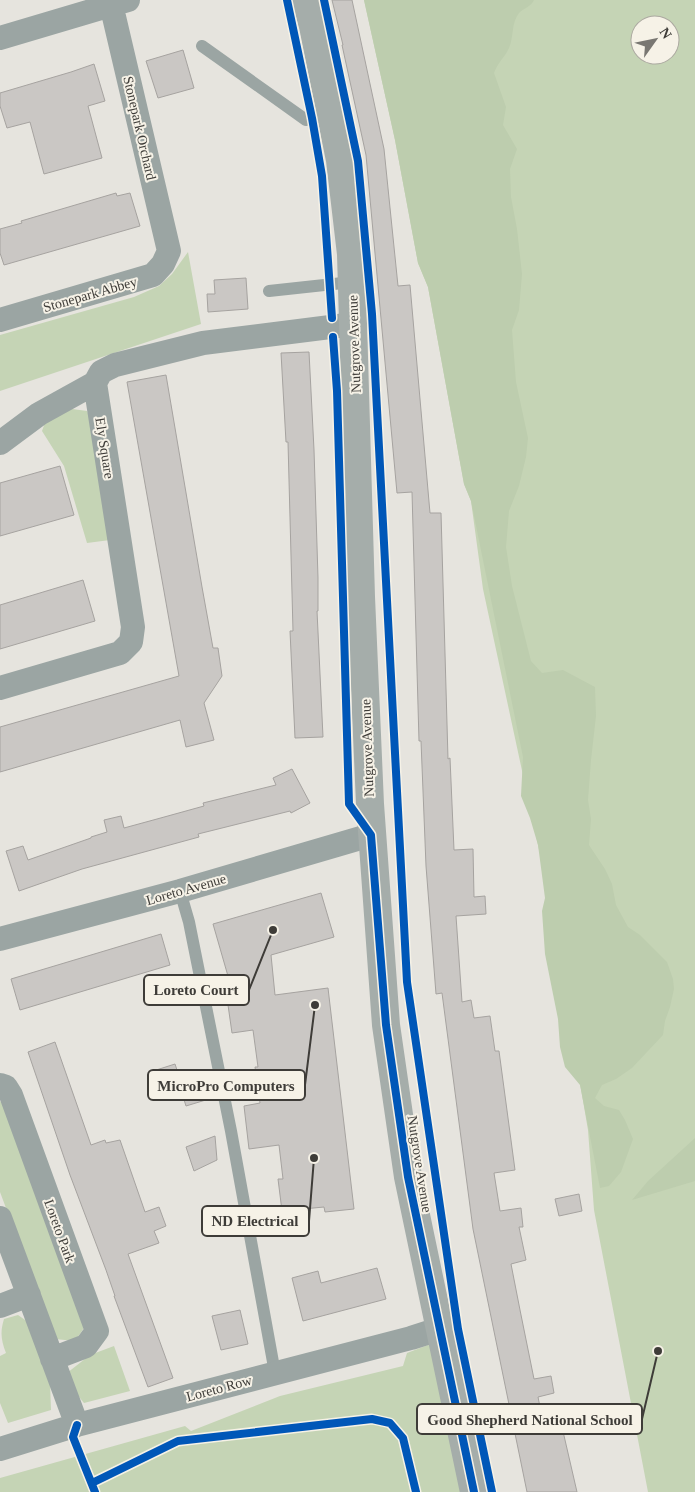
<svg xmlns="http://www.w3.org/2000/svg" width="695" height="1492" font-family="'Times New Roman',serif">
  <rect width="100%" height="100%" fill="#e6e4de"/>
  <path fill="#c5d4b5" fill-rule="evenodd" d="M364,0H695V1492H648L594,1210L588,1130L544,873L483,589L471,501L464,484L428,287L418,263L395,140ZM640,25H670V55H640Z
    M188,252L201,324L0,391V335L134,297L159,286L172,274Z
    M72,409L87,411L92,421L110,540L87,543L64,466L42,431L46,420Z
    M0,1101L7,1110L86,1325L75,1341L55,1339L0,1192Z
    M18,1315L28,1322L50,1382L51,1410L8,1423L0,1403V1356L6,1353C1,1340 0,1332 4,1319Z
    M428,1345L449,1349L469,1492H0V1478L185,1426L191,1431L280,1396L403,1366L407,1353Z
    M114,1346L130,1391L84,1403L75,1392L67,1373L90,1355Z"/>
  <path fill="#bdcdae" d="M364,0H534C531,7 524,8 519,13C511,23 514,37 509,48C505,57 498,62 494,73L506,107L503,125L517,149L510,169L511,197L517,229L522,274L519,310L512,330L516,382L528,438L526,457L519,486L509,511L506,547L512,586L531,661L542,673L563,670L595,687L596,716L591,760L588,800L591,819L589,845L605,869L612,884L616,905L628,927L640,935L667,962L673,979L674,989L670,1007L665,1021L663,1035L632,1068L616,1079L602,1085L595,1098L604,1106L619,1110L625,1120L633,1139L621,1172L609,1186L600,1188L580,1085L565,1067L560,1047L558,1019L545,954L542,911L545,898L538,845L530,818L521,796L523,757L471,501L464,484L428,287L418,263L395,140Z
    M695,1138V1181L632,1200L648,1181Z"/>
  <path fill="#cac7c4" stroke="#a6a3a0" d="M332,0H352L384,149L398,286L410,285L430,513H441L448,759L450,758L454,850L473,849L474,897L485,896L486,914L456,916L462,1002L471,1000L474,1018L490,1016L495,1051H499L515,1170L494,1173L500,1211L521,1208L523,1227H519L526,1260L511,1264L520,1310L534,1379L551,1376L554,1393L538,1397L545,1431L562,1427L577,1492H527L473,1229L442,993L436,994L426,866L421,741H419L412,492L397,493L366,155L342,45H343Z
    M183,50L194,88L158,98L146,61Z
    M94,64L105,101L88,106L102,158L44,174L30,122L7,128L0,106V93L71,72Z
    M116,193L117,196L130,193L140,226L4,265L0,253V229L22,223L21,221Z
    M246,278L248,309L208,312L207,294H215L214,280Z
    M309,352L314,450L318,578V611H317L323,737L295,738L290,631H293L288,442H286L281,353Z
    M166,375L202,587L213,648H218L222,676L204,703L214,740L186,747L180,720L0,772V727L179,676L127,382Z
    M60,466L74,515L0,536V483Z
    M83,580L95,621L0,649V605Z
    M292,769L310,803L291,813L290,811L198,834L199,837L82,869L19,891L6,851L23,846L28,860L91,838V837L107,832L104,820L121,816L124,828L157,819L204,806L203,803L276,785L273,778Z
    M321,893L334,937L271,955L275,995L328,988L354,1209L325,1212L324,1207L282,1211L278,1179H283L279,1145L249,1149L244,1106L260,1103L255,1067H258L253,1030L232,1033L226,991L232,990L213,924Z
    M161,934L170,965L20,1010L11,979Z
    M55,1042L91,1145L105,1140L106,1143L120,1140L145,1212L159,1207L166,1226L154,1231L159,1243L128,1254L173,1378L148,1387L114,1296H115L106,1270L70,1175L28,1052Z
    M175,1064L181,1082L157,1091L150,1072Z
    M203,1079L209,1099L186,1106L180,1087Z
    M215,1136L217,1160L194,1171L186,1147Z
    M579,1194L582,1211L559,1216L555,1199Z
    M377,1268L386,1299L303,1321L292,1278L318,1271L321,1283Z
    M240,1310L248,1344L221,1350L212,1316Z"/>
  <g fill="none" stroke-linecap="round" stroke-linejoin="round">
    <path stroke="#9ba5a3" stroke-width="12" d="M202,46L306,120L331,114
      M269,291L352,282
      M180,891L189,922L231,1131L275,1373"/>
    <path stroke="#9ba5a3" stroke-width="24" d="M0,38L128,0
      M0,320L153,275L163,264L169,251L111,4
      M0,443L39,414L95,383
      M0,688L120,653L131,642L133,627L95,383L101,372L115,365L203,343L354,324
      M0,939L180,891L371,835
      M0,1085L6,1087L11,1095L97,1331L86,1346L52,1359
      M0,1218L77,1425
      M0,1306L29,1295
      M0,1449L77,1425L411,1338L439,1329"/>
    <path stroke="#a5adaa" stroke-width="28" d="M306,0L313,26L340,160L351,254L361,597L370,804L386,1025L408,1177L474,1492"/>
    <defs>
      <path id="cycleway" d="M287,0L312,118L322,176L332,318
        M324,0L358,161L372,314L407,982L458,1329L492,1492
        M333,337L337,391L349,804L371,835L386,1025L408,1177L474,1492
        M77,1425L73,1437L95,1492
        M92,1483L178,1441L372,1419L390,1423L403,1438L416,1492"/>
    </defs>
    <use href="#cycleway" stroke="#f6f2e7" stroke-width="11"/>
    <use href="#cycleway" stroke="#0057b8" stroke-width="8"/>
  </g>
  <g text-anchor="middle" stroke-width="4" stroke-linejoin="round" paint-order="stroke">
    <g font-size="14" fill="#3e3c38" stroke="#f6f2e7">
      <text transform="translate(140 128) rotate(77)" y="5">Stonepark Orchard</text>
      <text transform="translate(90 294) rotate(-16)" y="5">Stonepark Abbey</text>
      <text transform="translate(354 344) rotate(-92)" y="5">Nutgrove Avenue</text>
      <text transform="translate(105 448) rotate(81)" y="5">Ely Square</text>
      <text transform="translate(367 748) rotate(-92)" y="5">Nutgrove Avenue</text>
      <text transform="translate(186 889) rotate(-16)" y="5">Loreto Avenue</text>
      <text transform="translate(420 1164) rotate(81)" y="5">Nutgrove Avenue</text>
      <text transform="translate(60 1231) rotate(70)" y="5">Loreto Park</text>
      <text transform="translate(219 1388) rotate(-15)" y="5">Loreto Row</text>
    </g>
  </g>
  <path fill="none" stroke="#3e3c38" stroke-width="2" d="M273 930L249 990M315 1005L305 1085M314 1158L309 1221M658 1351L642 1419"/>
  <g fill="#3e3c38" stroke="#f6f2e7" stroke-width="2">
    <circle cx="273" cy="930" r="5"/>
    <circle cx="315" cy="1005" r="5"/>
    <circle cx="314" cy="1158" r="5"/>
    <circle cx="658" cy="1351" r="5"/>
  </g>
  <g fill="#f6f2e7" stroke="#3e3c38" stroke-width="2">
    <rect x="144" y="975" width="105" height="30" rx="5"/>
    <rect x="148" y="1070" width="157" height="30" rx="5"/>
    <rect x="202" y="1206" width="107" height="30" rx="5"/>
    <rect x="417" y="1404" width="225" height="30" rx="5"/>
  </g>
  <g font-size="15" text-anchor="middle" font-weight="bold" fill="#3e3c38">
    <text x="196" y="995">Loreto Court</text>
    <text x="226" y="1091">MicroPro Computers</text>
    <text x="255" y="1226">ND Electrical</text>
    <text x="530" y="1425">Good Shepherd National School</text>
  </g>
  <g transform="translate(655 40) rotate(57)"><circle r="24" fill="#f6f2e7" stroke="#aca9a1"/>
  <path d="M0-4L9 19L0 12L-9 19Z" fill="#797772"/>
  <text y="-8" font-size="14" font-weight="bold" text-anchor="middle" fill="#3e3c38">N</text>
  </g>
</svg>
